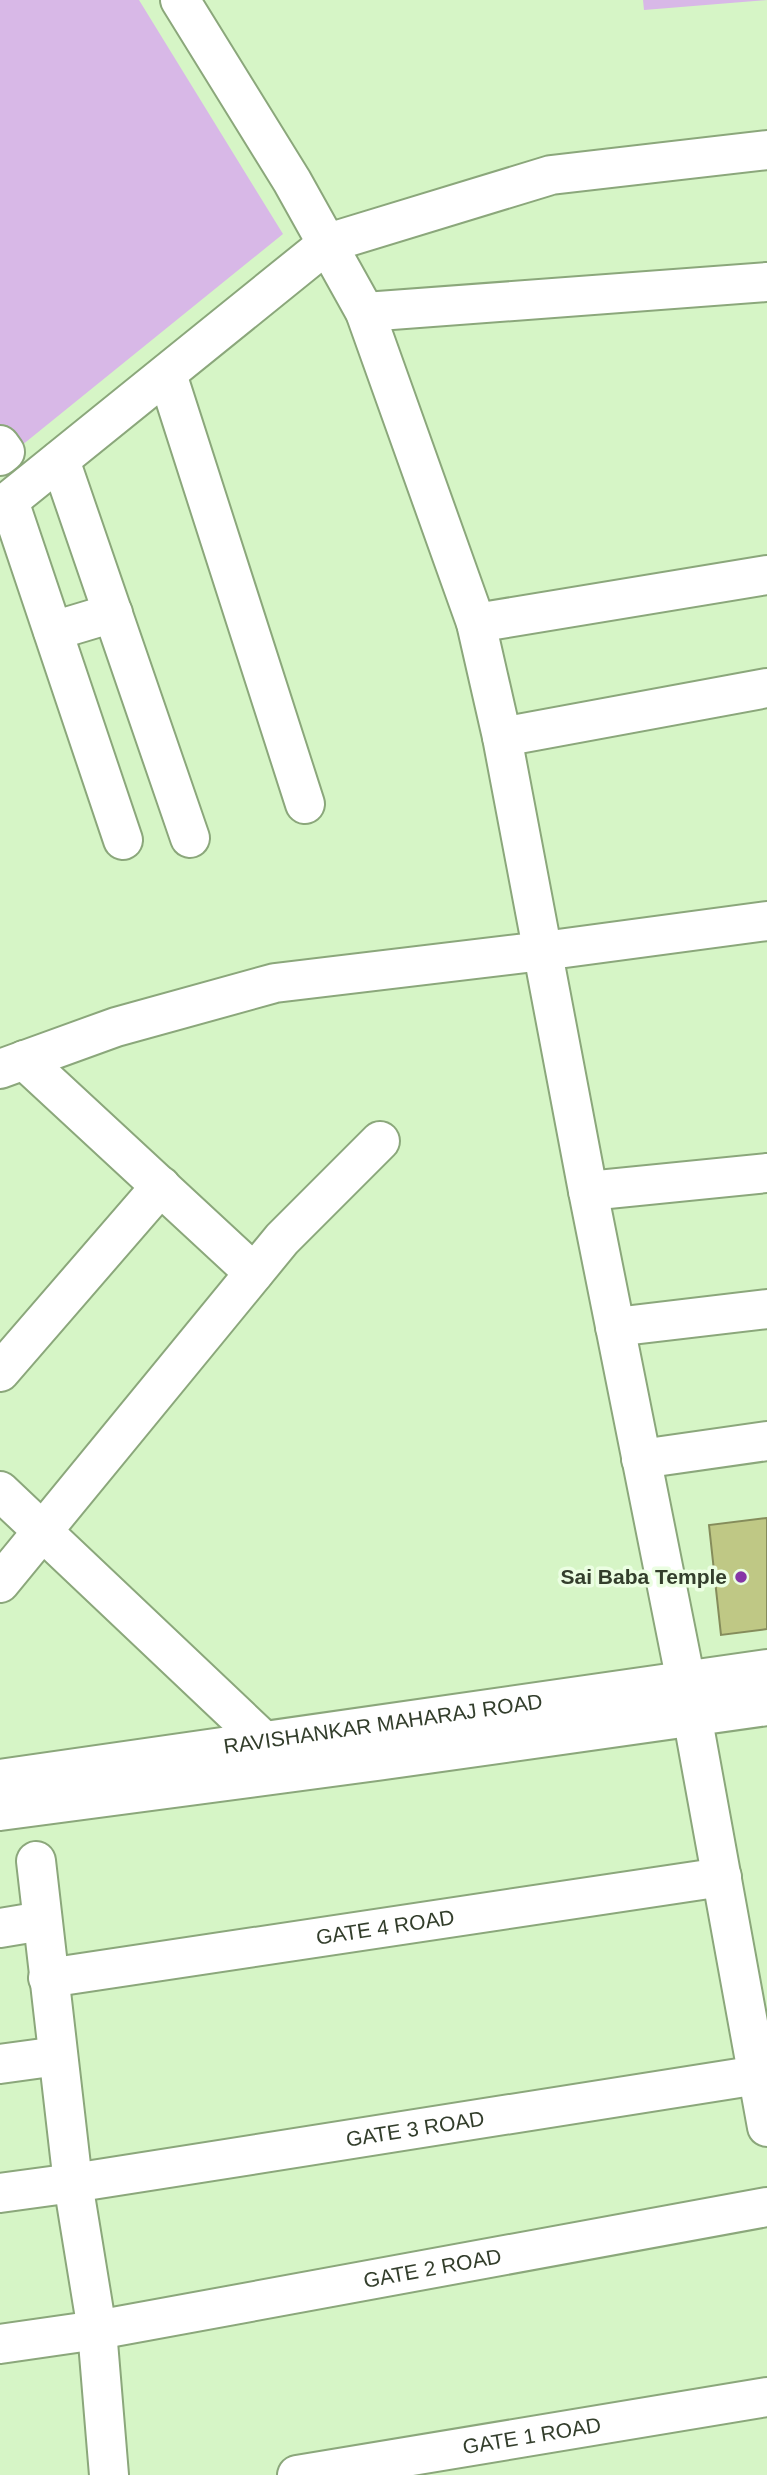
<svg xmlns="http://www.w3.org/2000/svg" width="767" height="2475" font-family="Arial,sans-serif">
  <rect width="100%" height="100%" fill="#d6f5c6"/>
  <path fill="#d8b8e7" d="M0,0H139L283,234L16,450L0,431Z
    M643,0H767L644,10Z"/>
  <path fill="#bfc885" stroke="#858c5b" stroke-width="2" d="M767,1518V1629L721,1635L709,1525Z"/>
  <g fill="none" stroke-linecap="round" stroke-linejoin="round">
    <defs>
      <g id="minor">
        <path d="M180,0L292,181L365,312L476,623L502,737L588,1191L686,1682L767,2127"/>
        <path d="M365,312L767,282"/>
        <path d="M167,374L305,804"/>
        <path d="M0,445L5,452L0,456"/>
        <path d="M60,460L190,838"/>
        <path d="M9,501L123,840"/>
        <path d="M0,508L328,243L551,175L767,150"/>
        <path d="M476,623L767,575"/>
        <path d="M53,631L113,613"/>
        <path d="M502,737L767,688"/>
        <path d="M24,1060L254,1273"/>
        <path d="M0,1069L116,1027L275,983L543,951L767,921"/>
        <path d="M588,1191L767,1173"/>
        <path d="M615,1327L767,1309"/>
        <path d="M0,1372L161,1186"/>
        <path d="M641,1459L767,1441"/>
        <path d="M0,1491L265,1742"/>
        <path d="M0,1583L282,1239L380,1141"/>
        <path d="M36,1861L73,2183L97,2330L109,2475"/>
        <path d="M0,1928L42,1921"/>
        <path id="s1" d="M48,1978L722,1877"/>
        <path d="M0,2064L58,2056"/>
        <path id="s2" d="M0,2193L73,2183L758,2075"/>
        <path id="s3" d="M0,2344L97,2330L767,2207"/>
        <path id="s4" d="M297,2475L767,2397"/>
      </g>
      <g id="major">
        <path id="s5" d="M0,1779L767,1669"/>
        <path d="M0,1811L377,1761L767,1706"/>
      </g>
    </defs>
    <use href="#minor" stroke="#8ba77b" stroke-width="42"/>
    <use href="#major" stroke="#8ba77b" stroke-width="42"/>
    <use href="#minor" stroke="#fff" stroke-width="38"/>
    <use href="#major" stroke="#fff" stroke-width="38"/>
  </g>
  <circle fill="#8636a6" stroke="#ebfee2" stroke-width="2.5" cx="741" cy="1577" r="7"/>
  <g text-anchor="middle" stroke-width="7" stroke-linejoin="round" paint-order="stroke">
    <g font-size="21" font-weight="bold" fill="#333e2c" stroke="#ebfee2" text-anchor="end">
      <text x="727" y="1584">Sai Baba Temple</text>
    </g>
    <g font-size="21" fill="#333e2c" stroke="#ebfee2">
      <text dy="7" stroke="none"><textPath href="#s5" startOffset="387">RAVISHANKAR MAHARAJ ROAD</textPath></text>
      <text dy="7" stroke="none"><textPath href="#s1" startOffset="341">GATE 4 ROAD</textPath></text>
      <text dy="7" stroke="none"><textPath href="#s2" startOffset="420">GATE 3 ROAD</textPath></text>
      <text dy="7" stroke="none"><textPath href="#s3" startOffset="439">GATE 2 ROAD</textPath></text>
      <text dy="7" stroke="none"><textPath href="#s4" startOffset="238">GATE 1 ROAD</textPath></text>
    </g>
  </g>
</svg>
